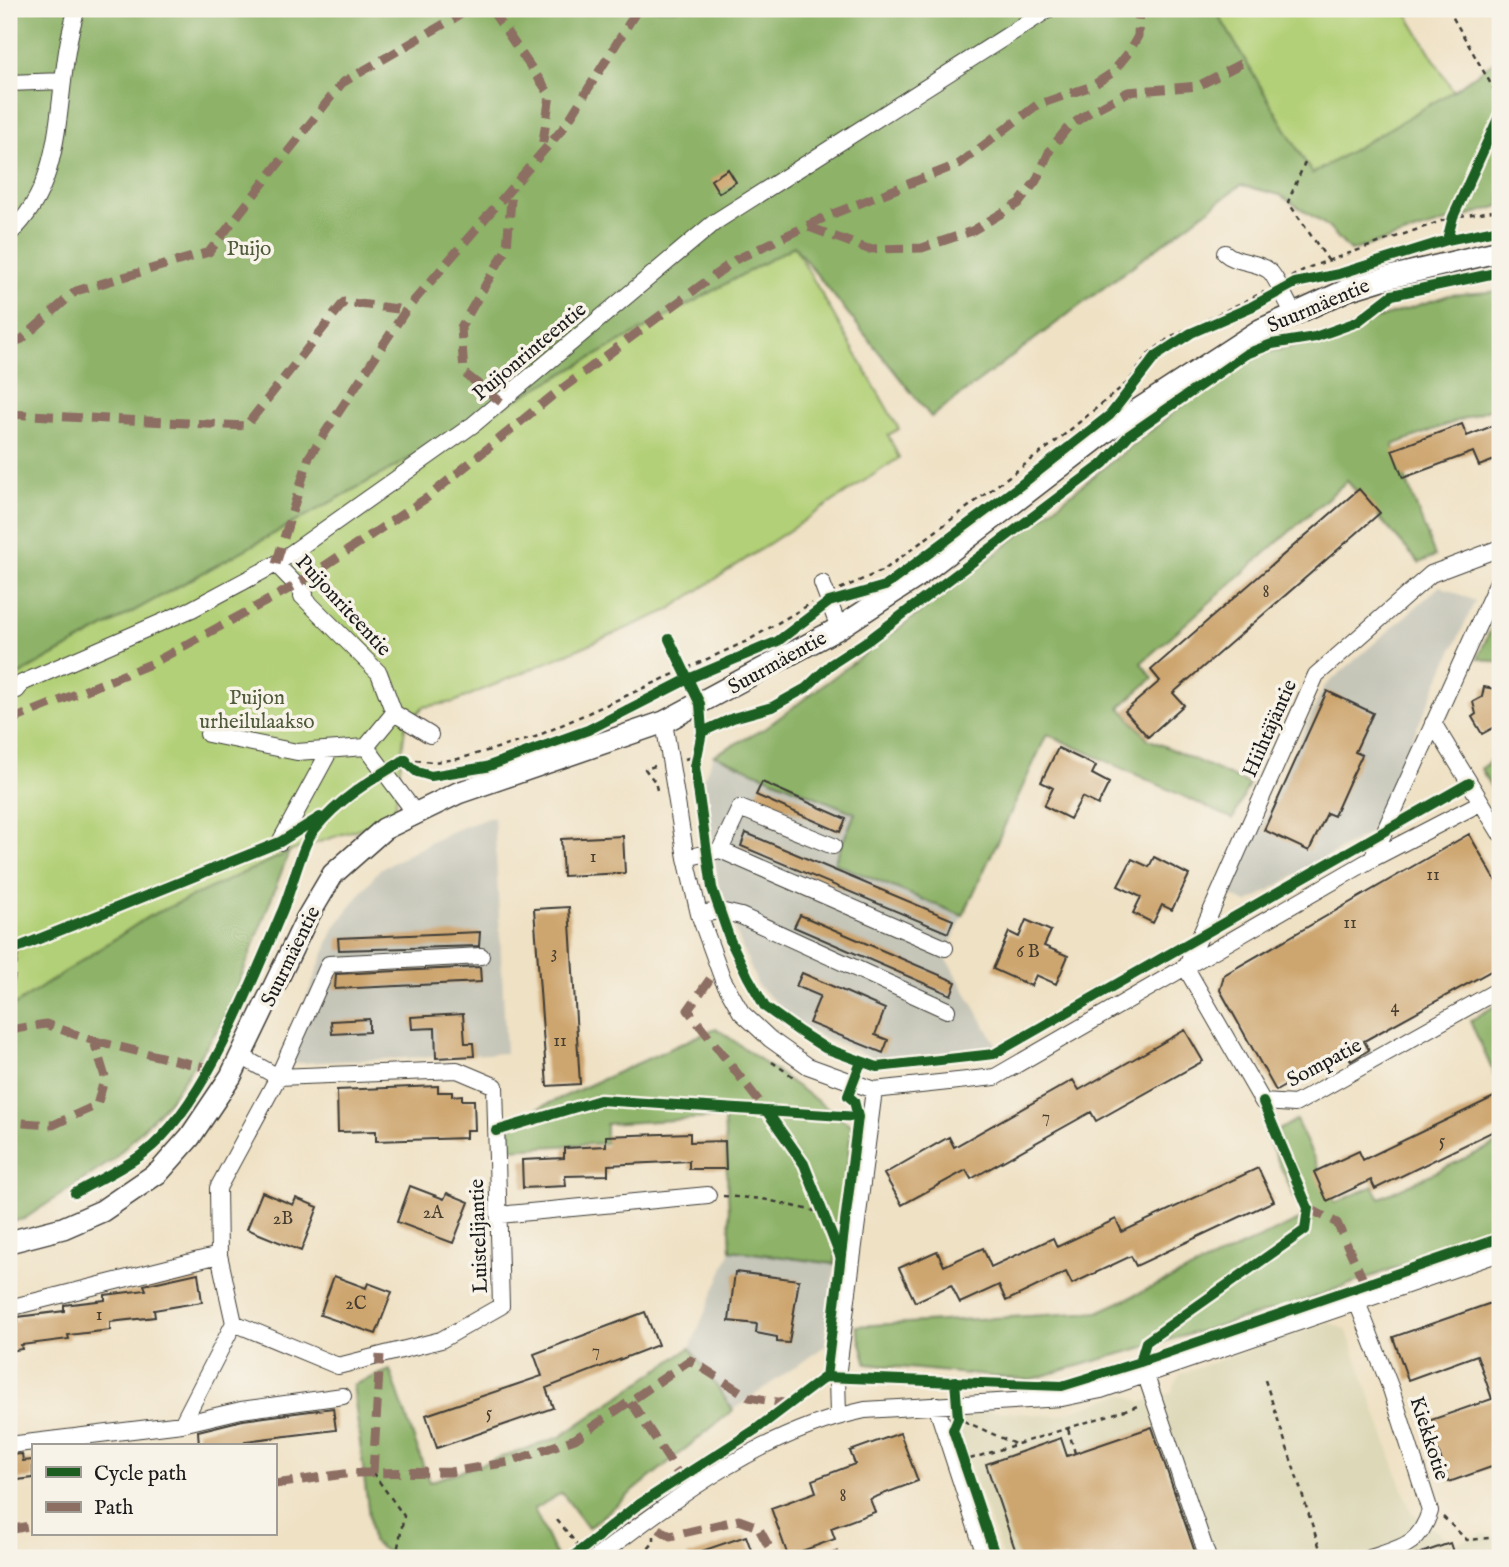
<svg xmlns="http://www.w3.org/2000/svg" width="1509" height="1567" font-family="'IM FELL English',serif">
  <rect width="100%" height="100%" fill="#f7f3e8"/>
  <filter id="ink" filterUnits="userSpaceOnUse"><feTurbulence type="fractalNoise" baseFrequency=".0143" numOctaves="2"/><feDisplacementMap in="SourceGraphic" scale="14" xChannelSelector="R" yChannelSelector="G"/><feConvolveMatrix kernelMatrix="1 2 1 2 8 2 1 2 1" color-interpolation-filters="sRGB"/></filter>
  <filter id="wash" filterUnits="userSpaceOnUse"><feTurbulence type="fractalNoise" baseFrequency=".00686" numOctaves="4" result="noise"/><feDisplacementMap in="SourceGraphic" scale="28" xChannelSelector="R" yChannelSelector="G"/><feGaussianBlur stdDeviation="1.57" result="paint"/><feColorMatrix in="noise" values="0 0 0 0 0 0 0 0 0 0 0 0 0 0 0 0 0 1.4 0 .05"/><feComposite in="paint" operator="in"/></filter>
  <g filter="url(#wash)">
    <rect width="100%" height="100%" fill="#efe1c4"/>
    <path fill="#ddd8b7" d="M1329,1322L1347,1331L1411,1512L1454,1544L1485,1534L1500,1539V1558H1003L957,1427L965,1409L1057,1416L1123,1394L1142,1402L1171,1393L1180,1374Z"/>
    <path fill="#c5c5b8" d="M1440,586L1475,601L1369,833L1247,903L1230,895L1324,687Z
      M714,755L855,813L835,863L963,916L945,956L997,1046L884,1062L804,1029L758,986L719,891L703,779Z
      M494,816L506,1053L280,1064L334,928L379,870L452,831Z
      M731,1250L835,1264L825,1346L733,1410L690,1348Z"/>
    <path fill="#b2d077" stroke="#67764a" stroke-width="2" d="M1215,9H1404L1453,91L1312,174Z
      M794,246L899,429L888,435L899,458L667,611L454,702L423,707L405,727L394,817L289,852L148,917L9,1009V680Z"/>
    <path fill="#8db268" stroke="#546742" stroke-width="2" d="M9,9H1215L1312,174L1453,91L1500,57V206L1350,251L1327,226L1280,195L1241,185L931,417L794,246L9,680Z
      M1500,291V405L1393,445L1435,556L1419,563L1347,481L1141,663L1153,678L1120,707L1148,739L1249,784L1233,819L1047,734L963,916L834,863L855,813L714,755L764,729L945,594L1241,359L1329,338L1361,324L1449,295Z
      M1500,608V663L1478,658Z
      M1500,751V804L1481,769Z
      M289,852L226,1017L169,1101L113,1160L24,1219L9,1222V1009L148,917Z
      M1496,1005L1500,1010V1087L1470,1021Z
      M716,1028L852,1126L835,1264L731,1250L724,1117L606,1124V1143L511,1149L510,1121Z
      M1296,1120L1335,1203L1373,1186L1380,1198L1500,1142V1230L1295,1304L1029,1380L867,1364L856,1326L1098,1312L1304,1218L1267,1137Z
      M690,1348L733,1410L588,1528L562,1493L534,1509L557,1558H396L372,1542L353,1385L390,1370L429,1482L560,1437Z"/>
    <g id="blocks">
      <path fill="#cda56e" d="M728,169L736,182L719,193L711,180Z
        M1500,423V458L1479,466L1473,452L1403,478L1392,450L1462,424L1467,436Z
        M1359,489L1380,513L1173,693L1184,705L1148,737L1125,711L1160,681L1151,670Z
        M1484,687L1500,690V724L1482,734L1472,717L1476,714L1473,702L1482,697Z
        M1327,691L1373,713L1355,752L1362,755L1351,778L1334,816L1327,813L1309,851L1264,830Z
        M1058,748L1096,766L1092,774L1109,783L1098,805L1082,797L1070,819L1044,806L1053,788L1041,782Z
        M762,782L846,819L840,832L756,795Z
        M746,833L953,920L948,933L741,846Z
        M1469,834L1500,888V966L1364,1041L1369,1050L1351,1061L1346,1051L1276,1091L1220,990L1224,975Z
        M623,836L625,873L563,876L561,839Z
        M1154,857L1189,875L1172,910L1162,905L1153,923L1133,913L1141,897L1118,886L1132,859L1149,867Z
        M569,907L580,1084L547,1086L534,909Z
        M800,915L956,982L951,995L794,927Z
        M1026,920L1051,931L1044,946L1068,956L1056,984L1036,975L1031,986L993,969L1009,932L1019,937Z
        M480,932L479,946L339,950L338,938Z
        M480,967L481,982L335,989L336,974Z
        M802,973L885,1009L875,1035L888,1040L883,1053L809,1023L820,996L796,986Z
        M463,1014L465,1043H473L474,1056L436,1058L435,1028L412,1029L411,1017Z
        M369,1019V1032L332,1034L331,1021Z
        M1185,1030L1203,1061L1096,1121L1091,1112L971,1179L966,1170L902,1205L884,1174L949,1137L954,1147L1073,1080L1079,1090Z
        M438,1086V1092H452V1096L462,1095V1100H474L475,1130H466V1138L376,1141V1131L338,1132L337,1090Z
        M1500,1094V1128L1375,1189L1371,1180L1327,1201L1314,1172L1359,1151L1363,1160Z
        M690,1133V1142L725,1141L726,1169H689V1161L608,1165V1175L565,1176L566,1186L523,1188L522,1160L564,1158V1148L606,1146V1136Z
        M1258,1168L1274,1201L1136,1266L1131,1256L1072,1284L1066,1272L1006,1301L999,1285L960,1303L951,1285L915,1302L899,1268L937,1251L944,1266L983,1248L991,1267L1053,1238L1057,1247L1116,1219L1122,1232Z
        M410,1186L444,1199L447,1193L469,1202L453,1243L397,1222Z
        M262,1192L293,1205L296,1198L318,1207L301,1251L247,1229Z
        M735,1272L799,1280L789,1343L777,1342V1337L756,1333L757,1324L729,1321Z
        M198,1273L202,1302L154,1310L155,1317L110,1322V1330L68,1335L69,1339L21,1345L22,1349L9,1351V1322L18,1321V1317L64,1311V1305L105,1300V1295L146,1290L144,1285Z
        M334,1276L366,1288L368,1283L392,1292L376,1334L320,1315Z
        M1500,1300V1464L1449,1482L1428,1421L1492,1399L1477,1355L1408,1380L1393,1337Z
        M645,1312L658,1345L546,1388L553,1408L437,1448L426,1415L542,1376L534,1354Z
        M333,1408L336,1430L245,1441L246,1446H199L198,1431L243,1420Z
        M1152,1427L1197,1558H1018L986,1464L1061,1438L1067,1456Z
        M900,1433L918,1481L870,1499L875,1512L831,1528L835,1539L788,1556L771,1508L816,1492L812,1480L855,1464L850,1451Z
        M22,1454L23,1461L33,1460V1478L9,1481V1455Z
        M746,1536L754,1558H688L687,1556Z
        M1450,1543L1455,1558H1413V1556Z"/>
    </g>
  </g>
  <g filter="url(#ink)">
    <use href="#blocks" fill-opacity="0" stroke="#3c3a35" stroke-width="2"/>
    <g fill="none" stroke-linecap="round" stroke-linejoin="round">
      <defs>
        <path id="minor" d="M9,83L63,81
          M9,234C72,178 52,82 77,9
          M1225,253C1237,264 1254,260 1268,270C1275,274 1288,305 1294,314
          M1500,548L1431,574L1316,675L1186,968L1263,1102L1295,1104L1500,989
          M276,564L305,594L302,596L379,673L394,713L366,747L416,814
          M822,583L839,628
          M17,690L22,683L192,609L276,564L474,424L715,222L1049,9
          M394,713L430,735
          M664,722L686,858L699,914L723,980L741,1012L770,1039L808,1066L874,1090L995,1077L1372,859L1480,803
          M1433,723L1500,833
          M208,734L297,752L366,747
          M280,842L330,750
          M720,850L740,808L833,846
          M686,858L720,850L945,948
          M1372,859L1500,577
          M699,914L720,911L741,916L947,1010
          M241,1056L278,1077L218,1188L219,1255L234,1323L338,1366L441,1340L501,1306L495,1086L457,1070L278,1077L329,964L481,956
          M499,1215L708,1195
          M1357,1302L1391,1389L1430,1511C1419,1546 1402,1547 1370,1558
          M9,1308L219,1255
          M1146,1376L1208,1558
          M936,1405L986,1558
          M838,1416L837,1377L874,1090
          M182,1424L241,1410L343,1396
          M9,1445L182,1424L234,1323
          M596,1558C678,1496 762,1432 865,1410L1062,1398L1101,1390L1500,1253"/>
        <path id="major" d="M9,1242L63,1228L102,1211L159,1172L190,1137L231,1076L307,918L333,874L384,829L458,793L664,722L839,628L917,577L1116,424L1260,330L1347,290L1386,278L1500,251"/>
      </defs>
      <use href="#minor" stroke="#3c3a35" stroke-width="18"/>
      <use href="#major" stroke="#3c3a35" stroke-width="24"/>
      <path stroke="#3c3a35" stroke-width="2.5" stroke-dasharray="5 5" stroke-linecap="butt" d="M1448,9L1500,100
        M1305,162L1288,202L1330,263
        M1291,277L1307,268L1453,217L1500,210
        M840,589L884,570L1059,439L1128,382L1149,353L1172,336L1264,292
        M406,759L433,762L458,759L533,738L747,641L812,603
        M685,759L695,756
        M655,766L645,769L655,782L658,794
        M772,1062L795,1078
        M723,1196L763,1199L823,1213
        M1265,1380L1321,1552
        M964,1421L1015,1444
        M1068,1429L1075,1453
        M970,1459L1141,1405
        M373,1473L404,1516L397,1552L412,1558
        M1443,1517L1467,1540L1500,1537
        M557,1520L581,1549
        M642,1556L654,1542V1536
        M1003,1556L1015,1551"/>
      <use href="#minor" stroke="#fff" stroke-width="16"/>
      <use href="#major" stroke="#fff" stroke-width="21"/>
      <path stroke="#8d6e63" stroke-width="9" stroke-dasharray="18 9" stroke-linecap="butt" d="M491,9L550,95L541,154
        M809,227L868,249L922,248L972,231L1019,203L1036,181L1050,150L1068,127L1090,112L1128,92L1198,86L1246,61
        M9,344L22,339L76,291L209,252L342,83L470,9
        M501,402L464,373L461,327L507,248L512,188
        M9,414L246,426L344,302L406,310
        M276,564L309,457L406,310L565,126L638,9
        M9,721L153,663L296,585L428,497L552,396L735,260L830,215L959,164L1037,105L1092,86L1112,73L1129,52L1138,36L1139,9
        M710,979L688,1010L768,1113
        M9,992L16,948
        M9,1030L46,1024L94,1041L105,1077L97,1105L53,1125L9,1122
        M94,1041L208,1068
        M1308,1208L1337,1223L1365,1284
        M631,1402L681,1478
        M373,1473L380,1355
        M275,1484L351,1473L450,1472L510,1462L575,1439L690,1360L749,1397L789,1404
        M659,1529L670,1536L739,1520L758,1527L775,1558
        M9,1530L33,1525
        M1321,1552L1323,1558
        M829,1558L840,1554"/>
      <defs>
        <path id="cycleway" d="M1447,240L1453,217L1500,114
          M669,639L700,704L702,732L695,767L712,888L730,940L748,977L765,1007L800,1032L825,1048L877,1067L994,1054L1469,783
          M702,732L733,718L772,707L806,688L830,665L870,639L1104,463L1129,435L1246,354L1272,344L1315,337L1357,322L1392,295L1500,272
          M403,760L417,772L431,776L486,767L588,730L688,679L778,641L829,602L885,586L1022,484L1110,415L1156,356L1191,333L1251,307L1295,283L1339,274L1447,240L1500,229
          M9,951L280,842L320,817
          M768,1113L804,1164L840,1256
          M496,1131L600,1100L858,1117
          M75,1193C98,1180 124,1168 144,1153C204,1107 251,984 281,914C291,893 301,846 314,830C340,798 371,780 406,759
          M1140,1362L1146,1342L1305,1230L1308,1208L1263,1102
          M826,1377L858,1117L854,1101L848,1096L861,1062
          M955,1381L958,1418L953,1430L996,1558
          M571,1558L635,1507L755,1430L825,1377L1062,1386L1140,1362L1500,1238"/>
      </defs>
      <use href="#cycleway" stroke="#f7f3e8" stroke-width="15"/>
      <use href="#cycleway" stroke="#1b5e20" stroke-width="10"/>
    </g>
  </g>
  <g text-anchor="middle" stroke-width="7" stroke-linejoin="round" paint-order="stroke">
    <g font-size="18" fill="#483e30">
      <text x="1266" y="597">8</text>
      <text x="593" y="862">1</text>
      <text x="1433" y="880">11</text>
      <text x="1350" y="928">11</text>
      <text x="1028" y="957">6 B</text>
      <text x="554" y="958">3</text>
      <text x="1395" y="1012">4</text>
      <text x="560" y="1046">11</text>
      <text x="1046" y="1122">7</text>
      <text x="1442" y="1146">5</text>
      <text x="433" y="1218">2A</text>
      <text x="283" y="1224">2B</text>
      <text x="356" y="1309">2C</text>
      <text x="99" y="1320">1</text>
      <text x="596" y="1356">7</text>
      <text x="489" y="1418">5</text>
      <text x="843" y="1501">8</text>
    </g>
    <g font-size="21" fill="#505b3c" stroke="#f7f3e8">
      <text x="249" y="255">Puijo</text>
      <text x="257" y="704">Puijon<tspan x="257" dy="24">urheilulaakso</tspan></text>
    </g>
    <g font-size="21" fill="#1c1c1c" stroke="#f7f3e8">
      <text transform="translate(1318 305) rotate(-23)" y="7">Suurmäentie</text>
      <text transform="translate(529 351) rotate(-40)" y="7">Puijonrinteentie</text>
      <text transform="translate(344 605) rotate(47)" y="7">Puijonriteentie</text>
      <text transform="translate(777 662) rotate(-29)" y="7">Suurmäentie</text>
      <text transform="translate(1269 728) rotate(-66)" y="7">Hiihtäjäntie</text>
      <text transform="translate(290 956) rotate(-64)" y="7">Suurmäentie</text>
      <text transform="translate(1324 1062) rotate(-28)" y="7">Sompatie</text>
      <text transform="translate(478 1236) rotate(-92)" y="7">Luistelijantie</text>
      <text transform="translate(1430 1438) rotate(72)" y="7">Kiekkotie</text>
    </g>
  </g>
  <rect width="1509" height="1567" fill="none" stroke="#f7f3e8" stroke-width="35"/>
  <rect x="32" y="1444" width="245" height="91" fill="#f7f3e8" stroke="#9f9d96" stroke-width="2"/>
  <rect x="46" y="1467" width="35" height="10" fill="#1b5e20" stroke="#9f9d96" stroke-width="2"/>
  <text x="94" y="1480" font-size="21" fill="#1c1c1c">Cycle path</text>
  <rect x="46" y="1502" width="35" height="10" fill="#8d6e63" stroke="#9f9d96" stroke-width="2"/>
  <text x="94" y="1514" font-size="21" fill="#1c1c1c">Path</text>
</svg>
